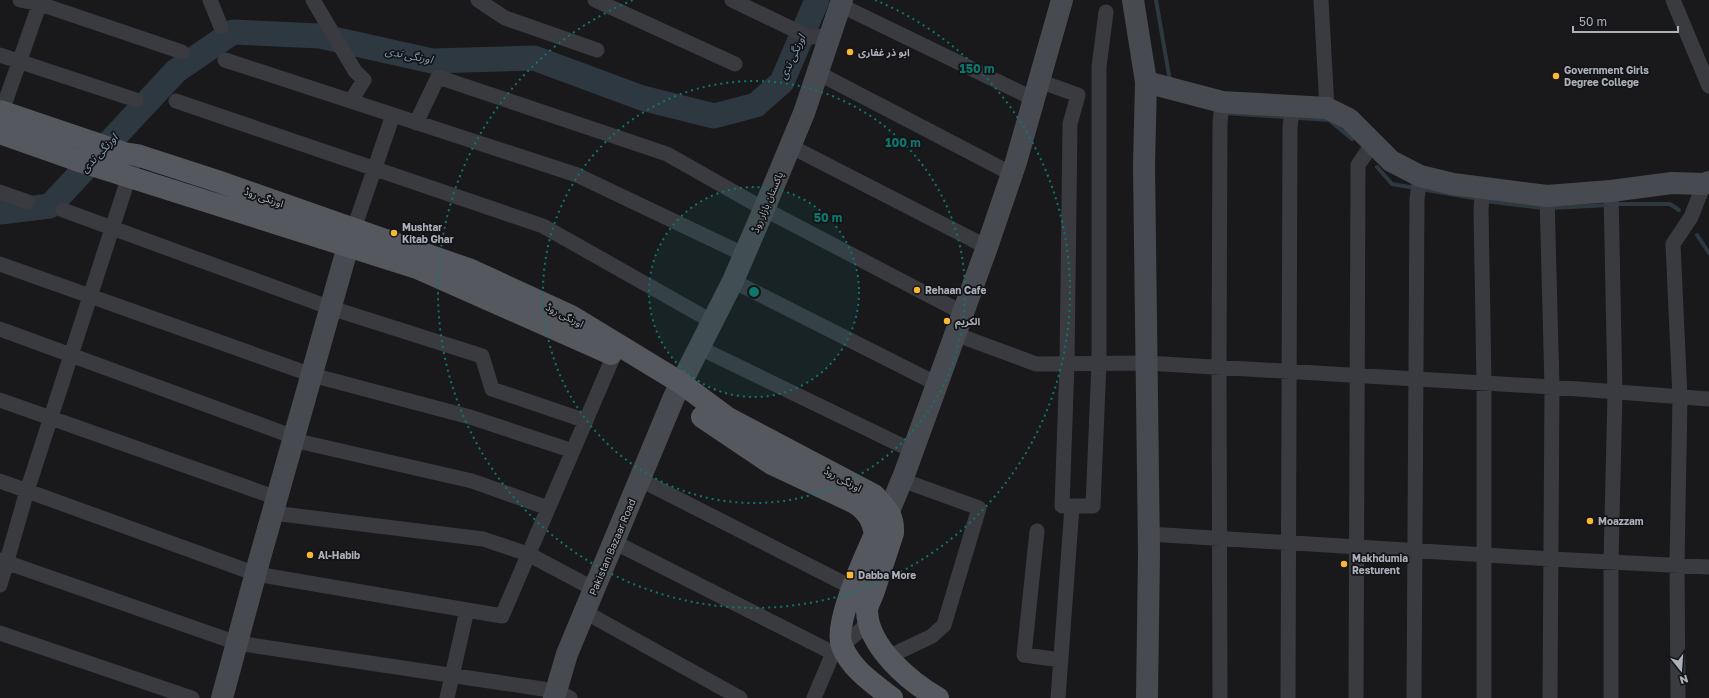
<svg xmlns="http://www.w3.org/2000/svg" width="1709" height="698" font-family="'Golos Text','Noto Sans Arabic',sans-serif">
  <rect width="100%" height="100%" fill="#19191b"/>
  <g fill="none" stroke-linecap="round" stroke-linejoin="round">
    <path stroke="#2e3840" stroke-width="4" d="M1156,0L1170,81
      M1225,113L1329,120L1352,139
      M1377,167L1392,184L1479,199
      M1485,201L1544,208
      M1615,204H1670L1679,210
      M1551,208L1608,205
      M1697,235L1709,253"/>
    <path stroke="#2e3840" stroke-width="25" d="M0,212L50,206L176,71L233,32L320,36L432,61L534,58L642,98L714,116L756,105L782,82L817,0"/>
    <path stroke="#3a3b41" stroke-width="15" d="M20,0L40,4L182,52
      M210,0L221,27
      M313,0L355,71L364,80L351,101
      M478,0L505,18L597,50
      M595,0L735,64
      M732,0L809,37L830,36
      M1321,0L1327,108
      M1673,0L1709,86
      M840,5L1034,99
      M0,55L136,100
      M225,60L577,175L745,255
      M818,73L1012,174
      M1039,81L1078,95L1070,124L1067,364L1062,506H1093L1099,363V67L1106,12
      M176,101L543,226L713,322
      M2,111L41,0
      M416,123L438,77L667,154L764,209L963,313
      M790,146L987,247
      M1483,189L1481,208L1484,383V698
      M1611,191L1615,393L1611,562V698
      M0,192L28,202
      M1547,196L1552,387L1550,698
      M63,210L331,308L482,356L492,389L586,421
      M351,237L393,115
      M0,264L312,375L470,417L573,451
      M733,281L937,384
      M0,329L294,437
      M955,334L1036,364L1146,363L1552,387L1709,399
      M700,348L913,451
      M0,400L277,498
      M293,440L472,481L548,508
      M641,480L853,588
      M0,481L256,574L502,616L614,355
      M273,513L483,539L528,554L594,589
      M1037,531L1024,655L1061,660
      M1149,534L1551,559L1709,567
      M614,542L833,653
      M0,560L237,643L556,691L570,698
      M0,585L27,491L132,167
      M585,612L740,698
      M0,633L192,698
      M888,657L932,636L944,625L979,508L902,480
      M447,698L467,610
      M814,698L833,653L869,623
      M1058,698L1072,507
      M1220,698L1219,368L1220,123L1222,102
      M1288,698L1290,126L1293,105
      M1356,698L1358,165L1373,143
      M1414,698L1417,199L1420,176
      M1678,698L1677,565L1680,397L1673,244L1691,217L1704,184"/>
    <path stroke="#484a51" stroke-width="22" d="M1133,0L1146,82L1144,165L1149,553L1147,698
      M1146,82L1222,102L1327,108L1349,119L1391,161L1420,176L1453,184L1547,196L1611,191L1672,183L1704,184L1709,182
      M876,525L889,511L904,475L987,247L1016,162L1062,0
      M222,698L259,561L348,246
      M554,698L567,654L674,397L733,281L764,209L804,113L842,0"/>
    <path stroke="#565860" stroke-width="22" d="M0,111L124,153L137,155L217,181L471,270L571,316L681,383L728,418L874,495C886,509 894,514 893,533C887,552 880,572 874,591C872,597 867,605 867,611C868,647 910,682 938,698
      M0,133L76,160L417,268L611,354
      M702,417L772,464L855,503C867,511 872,519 875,534C865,557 833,624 842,646C851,669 874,684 892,698"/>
  </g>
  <circle cx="754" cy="292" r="105" fill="#0f766e" fill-opacity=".12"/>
  <g fill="none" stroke="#0f766e" stroke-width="2" stroke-dasharray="2 4">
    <circle cx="754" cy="292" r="105"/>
    <circle cx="754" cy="292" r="211"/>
    <path d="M875 0A316 316 0 1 1 633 0"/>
  </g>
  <g fill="#f8b734" stroke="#141416" stroke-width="1.5">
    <circle cx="850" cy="52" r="4"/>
    <circle cx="1556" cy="76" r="4"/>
    <circle cx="394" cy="233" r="4"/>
    <circle cx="917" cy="290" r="4"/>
    <circle cx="947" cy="321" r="4"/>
    <circle cx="1590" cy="521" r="4"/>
    <circle cx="310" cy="555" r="4"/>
    <circle cx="1344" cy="564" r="4"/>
    <rect x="846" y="571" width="8" height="8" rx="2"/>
  </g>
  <g text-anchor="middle" stroke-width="3.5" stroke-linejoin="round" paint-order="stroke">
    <g font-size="10" font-weight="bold" fill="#abb0bb" stroke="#141416" text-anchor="start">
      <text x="858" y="56">ابو ذر غفاری</text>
      <text x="1564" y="74">Government Girls<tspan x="1564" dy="12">Degree College</tspan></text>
      <text x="402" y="231">Mushtar<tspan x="402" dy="12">Kitab Ghar</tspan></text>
      <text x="925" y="294">Rehaan Cafe</text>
      <text x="955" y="325">الکریم</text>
      <text x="1598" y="525">Moazzam</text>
      <text x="318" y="559">Al-Habib</text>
      <text x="1352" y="562">Makhdumia<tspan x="1352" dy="12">Resturent</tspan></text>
      <text x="858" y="579">Dabba More</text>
    </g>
    <g font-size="10" fill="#abb0bb" stroke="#141416">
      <text transform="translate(264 197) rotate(19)" y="4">اورنگی روڈ</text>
      <text transform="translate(767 202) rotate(-67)" y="4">پاکستان بازار روڈ</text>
      <text transform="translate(565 315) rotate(27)" y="4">اورنگی روڈ</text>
      <text transform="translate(843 479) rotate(28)" y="4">اورنگی روڈ</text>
      <text transform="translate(612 547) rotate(-67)" y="4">Pakistan Bazaar Road</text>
    </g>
    <g font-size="11" font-style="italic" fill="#819eb7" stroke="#141416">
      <text transform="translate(409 55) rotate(11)" y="4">اورنگی ندی</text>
      <text transform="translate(792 57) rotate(-65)" y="4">اورنگی ندی</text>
      <text transform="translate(99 153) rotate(-47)" y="4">اورنگی ندی</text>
    </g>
  </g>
  <circle cx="754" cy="292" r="6" fill="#0f766e" stroke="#141416" stroke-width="2"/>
  <g font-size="12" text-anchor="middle" font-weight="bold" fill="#0f766e" stroke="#141416" stroke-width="3.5" stroke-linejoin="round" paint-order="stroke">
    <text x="977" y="73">150 m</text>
    <text x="903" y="147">100 m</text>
    <text x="828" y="222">50 m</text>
  </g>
  <g transform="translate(1681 670) rotate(163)" stroke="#141416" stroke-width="3" paint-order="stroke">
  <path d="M0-3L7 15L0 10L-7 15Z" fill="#abb0bb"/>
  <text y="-6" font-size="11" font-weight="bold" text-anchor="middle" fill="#abb0bb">N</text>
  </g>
  <path d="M1573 26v6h105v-6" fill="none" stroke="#abb0bb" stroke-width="2"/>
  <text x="1579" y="26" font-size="12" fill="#abb0bb" stroke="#141416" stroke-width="3" paint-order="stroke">50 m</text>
</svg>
